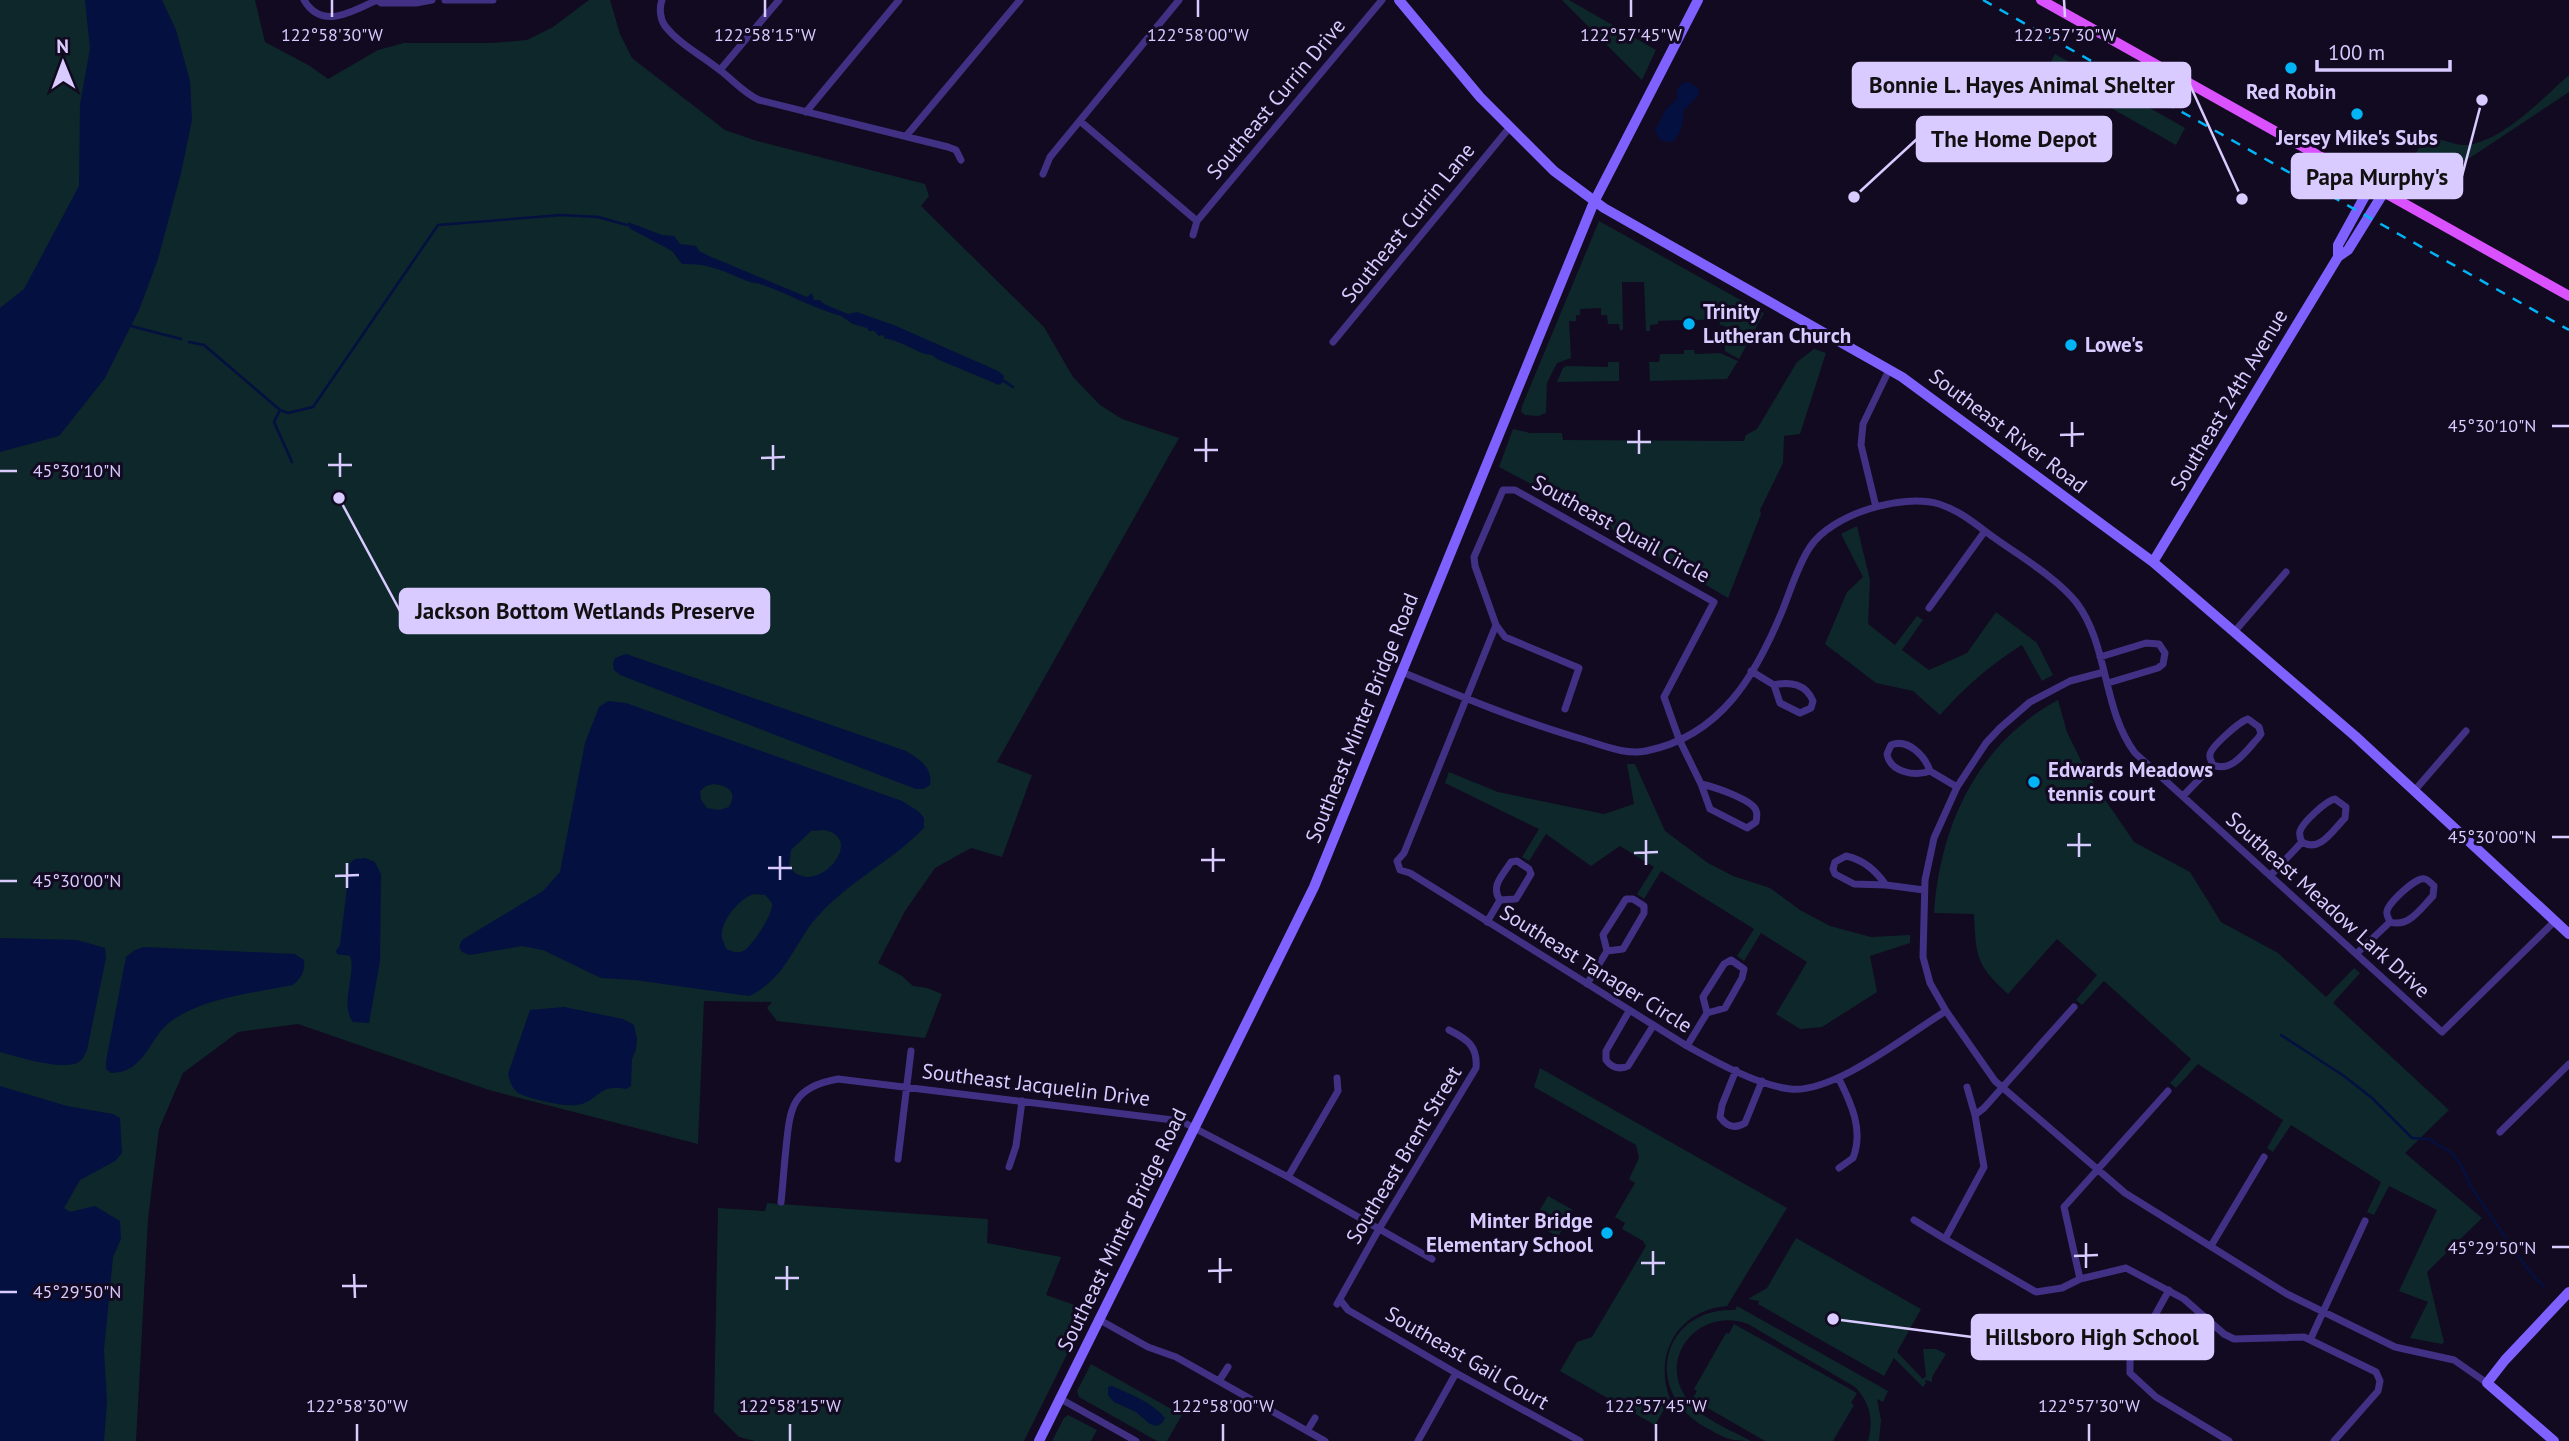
<svg xmlns="http://www.w3.org/2000/svg" width="2569" height="1441" font-family="'PT Sans',sans-serif">
  <rect width="100%" height="100%" fill="#120a20"/>
  <path fill="#0d272b" d="M0,0H255L265,42L310,66L328,79L378,50L404,43H492L527,40L553,27L589,0H610L620,34L632,58L725,130L757,141L925,184L929,196L921,206L1044,327L1073,377L1100,405L1122,419L1179,438L997,762L1032,775L1002,857L971,848L935,868L905,911L878,963L902,976L913,986L927,988L942,994L925,1038L777,1021L767,1008L772,1002L704,1001L698,1144L489,1090L298,1024L238,1032L183,1073L159,1129L148,1219L136,1441H0Z
    M1562,0H1569L1656,50L1642,80Z
    M2055,54L2185,128L2176,145L2046,71Z
    M2569,75V92L2435,181L2409,166L2424,139C2441,136 2452,146 2467,145C2503,141 2542,99 2569,75Z
    M1599,221L1764,313L1739,359L1725,351V326L1720,325L1719,319L1694,320V323L1683,324V320L1658,321V324L1650,325V331H1646L1644,282H1622L1623,330H1620L1619,324H1608L1607,315H1601V308L1580,309V315H1576V321H1569L1571,358L1557,363L1547,383L1546,413L1538,416L1525,415L1521,412L1522,406Z
    M1814,349L1826,353L1800,434L1784,436L1783,463L1760,510L1761,514L1728,598L1569,504L1499,467L1513,429L1530,433H1562L1563,440L1744,441L1746,435L1757,429L1797,362Z
    M1684,350H1694L1695,354L1720,353L1738,361L1727,379L1650,381L1649,362H1659L1660,354H1684Z
    M1608,362H1619V381L1557,382L1563,368L1566,366L1608,367Z
    M1857,526L1870,580L1868,624L1895,645L1917,616L1923,620L1902,650L1929,670L1967,653L1996,612L2037,643L2053,675L2042,681L2022,645C1990,665 1965,687 1940,715L1913,691L1876,683L1825,644L1847,592L1863,577L1841,534Z
    M2058,700L2067,732L2087,773L2134,842L2190,872L2221,922L2278,953L2326,997L2354,968L2360,973L2333,1003L2449,1110L2405,1153L2482,1218L2427,1272L2444,1342L2442,1344L2410,1338L2428,1302L2399,1291L2437,1210L2389,1186L2374,1215L2367,1212L2381,1182L2291,1125L2273,1152L2267,1148L2283,1120L2198,1064L2176,1088L2170,1083L2191,1059L2104,981L2082,1005L2076,1000L2097,975L2057,939L2008,994C1976,965 1976,957 1974,914L1934,913C1940,825 1978,743 2058,700Z
    M1627,764H1635L1665,831L1708,863L1733,876L1770,888L1800,910L1830,926L1871,937L1910,935V943L1870,956L1877,992L1822,1027L1800,1029L1776,1014L1807,962L1761,933L1744,961L1737,956L1754,929L1661,871L1644,899L1637,894L1654,867L1620,846L1591,866L1546,834L1529,861L1522,857L1539,829L1445,783L1449,772L1498,792L1604,814L1634,804Z
    M1540,1068L1787,1208L1727,1306C1678,1310 1653,1354 1670,1399L1655,1425L1560,1371L1577,1342L1592,1337L1646,1246L1643,1241L1622,1229L1625,1223L1615,1217L1635,1183L1629,1179L1639,1158L1636,1145L1534,1087Z
    M1548,1196L1573,1210L1558,1237L1533,1222Z
    M767,1203L988,1219L987,1243L1061,1257L1046,1295L1089,1310L1024,1441H755L739,1437L714,1412L718,1208L765,1211Z
    M1796,1238L1921,1309L1897,1352L1923,1379L1926,1376L1923,1349H1936L1946,1354L1932,1377V1382L1925,1380L1926,1383L1923,1387L1894,1358L1884,1376L1758,1304L1759,1301L1748,1299L1767,1288Z
    M1737,1306L1888,1391L1883,1402L1877,1399L1881,1420L1879,1441H1868C1874,1421 1870,1402 1855,1387L1748,1324C1701,1306 1656,1356 1687,1399C1701,1419 1731,1430 1751,1441C1728,1441 1725,1438 1705,1427C1641,1391 1662,1307 1735,1310Z
    M1734,1324L1857,1393L1851,1403L1854,1405L1833,1441H1765L1692,1399L1697,1391L1694,1389L1726,1333L1729,1334Z
    M1091,1364L1182,1415L1167,1441H1157L1079,1397L1077,1391Z
    M1068,1415L1097,1430L1091,1441H1052L1064,1418Z"/>
  <path fill="#041040" fill-rule="evenodd" d="M85,0H162L176,30L190,81L192,120L181,173L158,259L139,310L105,378L59,436L0,452V308L24,289L79,186L80,104L90,49Z
    M1688,82L1698,88L1699,95L1684,110C1682,123 1683,131 1673,142L1661,141L1655,131L1666,109L1677,99V91L1681,84Z
    M628,222L662,235L674,236L680,244L696,246L699,251L709,256L807,297L812,293L814,300H820L824,304L848,314L857,312L896,326L998,371L1004,376L1003,382L999,385L937,359C931,353 927,355 922,353C909,347 899,341 884,338V335L879,336L874,331H869L867,328L853,324L841,316C813,308 789,294 763,285C758,283 752,283 747,281C724,271 708,263 682,264L672,251L629,228Z
    M626,654L906,751C919,759 933,767 930,785L923,789H916L620,675L614,670L613,664L615,658Z
    M608,701L626,703L902,801L918,811L924,818V828C890,863 843,884 812,923C792,950 782,981 749,996L635,980L601,978L543,950L522,946L470,955L462,952L459,947L462,940L543,891L560,872L585,743L599,707ZM713,784C728,785 738,792 729,807L719,810L707,808L701,800L700,791L706,786ZM824,830C869,838 813,902 789,866L791,850L811,831ZM755,894L765,895C767,897 771,901 772,904C774,913 751,948 743,951C737,954 732,951 726,949C726,948 722,939 722,938C719,922 741,896 755,894Z
    M365,858L375,862L381,874L380,961L369,1023L353,1022C339,1004 357,972 350,956L337,954L336,951L340,945L350,863L355,859Z
    M0,938L77,940L105,948L106,958L87,1050C85,1055 82,1061 77,1063C60,1070 18,1057 0,1052Z
    M144,947L295,954L304,960C305,972 302,977 293,985C254,993 208,997 174,1019C149,1034 147,1073 111,1073L106,1069V1061L126,957L135,950Z
    M564,1007L623,1019L634,1025L637,1039L636,1050L632,1059L631,1086L626,1089C597,1083 599,1102 577,1105C565,1107 529,1099 518,1093C512,1088 510,1082 508,1074L530,1010Z
    M0,1086L67,1106L113,1114L120,1118L122,1153L115,1161L80,1180L64,1208L70,1212L95,1206L120,1221L121,1239L113,1257L104,1350L107,1401L104,1441H0Z
    M1112,1386C1130,1394 1152,1402 1165,1418L1162,1423L1157,1426L1150,1424L1136,1412L1114,1402L1108,1395V1387Z"/>
  <g fill="none" stroke-linecap="round" stroke-linejoin="round">
    <path stroke="#041040" stroke-width="2.5" d="M131,326L181,339
      M189,342L204,345L280,410L288,413L313,407L438,225L561,215L598,217L627,225
      M1001,379L1013,387
      M279,412L274,422L292,462
      M2281,1035L2344,1076L2372,1098L2412,1138L2429,1139L2452,1153L2462,1166L2470,1186L2529,1271L2544,1287"/>
    <path stroke="#413184" stroke-width="7" d="M304,0C322,31 353,11 377,0
      M377,0L381,3H416L432,0
      M445,0H493
      M662,0C659,8 660,19 665,26C680,45 703,56 721,71C734,81 744,93 759,100L948,147L956,150L961,160
      M720,70L779,0
      M806,112L899,0
      M1080,121L1197,221
      M907,135L1020,0
      M1043,174L1050,157L1179,0
      M1193,235L1197,221L1382,0
      M1333,342L1510,127
      M1876,507L1861,445L1863,424L1889,370
      M1929,608L1985,531
      M1496,625L1505,637L1579,668L1565,709
      M2235,631L2286,572
      M2100,657L2146,643L2159,644L2165,653L2163,664L2158,668L2108,683
      M1751,671L1774,685L1780,703L1800,713L1811,708L1813,701C1806,684 1790,681 1774,685
      M1402,672C1462,697 1522,722 1585,740C1605,746 1625,755 1646,751C1721,736 1756,675 1783,609C1791,589 1798,565 1810,547C1832,514 1902,493 1939,504C1958,510 1973,522 1989,534C2016,554 2055,576 2076,602C2109,645 2102,709 2135,753L2442,1032L2555,921
      M2104,672L2070,681L2030,702L2000,728L1986,743L1957,787L1934,838L1925,880L1923,957L1930,983L1946,1011L1995,1081L2125,1193L2287,1294L2395,1347L2454,1360L2487,1383
      M1930,771C1925,756 1908,738 1891,745L1887,754C1890,772 1915,777 1930,771L1957,787
      M1701,784C1715,787 1743,797 1753,806C1758,811 1757,816 1756,822L1747,828L1710,809L1701,784L1679,739L1664,697L1714,602L1515,490H1503L1474,557L1475,566L1496,625L1404,853L1397,861L1400,870L1410,873L1687,1046C1716,1062 1757,1085 1790,1089C1834,1094 1908,1034 1946,1011
      M2415,790L2466,731
      M2183,796L2213,765C2232,773 2246,751 2258,738L2261,734L2259,727L2248,719C2240,721 2212,746 2210,754C2209,758 2211,761 2213,765
      M2270,876L2302,842C2320,853 2333,830 2345,818L2346,807L2335,799C2327,800 2303,822 2300,831C2299,835 2300,838 2302,842
      M1886,885C1875,870 1864,860 1846,856L1835,862L1833,869L1835,874L1854,884L1886,885L1924,890
      M1487,922L1500,900C1490,886 1503,875 1511,862L1517,861L1529,869L1531,874L1516,899L1500,900
      M2357,953L2390,922C2409,928 2421,908 2433,896L2434,886C2432,884 2427,879 2425,879C2416,876 2389,903 2387,911C2386,915 2388,917 2390,922
      M1587,984L1607,951L1603,935L1626,899H1633L1644,906V913L1623,949L1607,951
      M2074,1007L1984,1108L1975,1115L1984,1167L1945,1239L2036,1292L2062,1288L2080,1279L2126,1268L2184,1299L2224,1334L2234,1339L2304,1337L2376,1372L2380,1381L2378,1391L2334,1441
      M1629,1011L1606,1051V1060C1612,1068 1619,1070 1628,1066L1653,1026
      M1687,1046L1707,1013L1703,997L1724,964L1731,960L1744,969L1742,978L1725,1008L1707,1013
      M1736,1070L1722,1105L1720,1117C1727,1127 1735,1129 1745,1123L1762,1081
      M1839,1079C1851,1103 1864,1130 1853,1158L1839,1168
      M1967,1087L1975,1115
      M2500,1132L2569,1064
      M898,1159L911,1051
      M1009,1167L1016,1146L1022,1101
      M1288,1177L1338,1091L1337,1078
      M781,1202C783,1184 784,1166 786,1148C790,1107 792,1087 838,1079L1181,1121L1288,1177L1432,1259
      M1914,1220L1945,1239
      M2211,1246L2264,1157
      M2080,1279L2064,1207L2168,1091
      M2169,1290L2130,1360V1373L2156,1397L2229,1441
      M1341,1301L1348,1310L1456,1373L1580,1441
      M1337,1304L1379,1229L1476,1068C1478,1046 1467,1039 1449,1030
      M1098,1319L1148,1347L1176,1357L1325,1441
      M2311,1338L2365,1221
      M1219,1381L1228,1367
      M1059,1398L1136,1441
      M1307,1431L1315,1418
      M1418,1441L1456,1373"/>
    <path stroke="#7f61ff" stroke-width="10" d="M1399,0L1480,97L1554,171L1604,208L1902,377L2153,562L2355,736L2569,934
      M2338,257V245L2371,185
      M2153,562L2338,257L2348,250L2384,192
      M1039,1441L1314,887L1594,202L1698,0
      M2554,1441L2487,1383L2505,1360L2569,1292"/>
    <path stroke="#da51ff" stroke-width="10" d="M2041,0L2569,296"/>
    <path stroke="#00b4f5" stroke-width="2.5" stroke-dasharray="10 9" stroke-linecap="butt" d="M1983,0L2569,330"/>
  </g>
  <path fill="none" stroke="#d9caff" stroke-width="2.5" d="M332,0V17M765,0V17M1198,0V17M1631,0V17M2064,0L2065,17M2072,422V447M2552,426H2569M1639,430V454M2060,435L2084,434M1206,438V462M1627,442H1651M773,445V470M1194,450H1218M340,453V477M761,458L785,457M328,465H352M0,471H17M2079,833V857M2552,837H2569M1646,840V865M2067,845H2091M1213,848V872M1634,853L1658,852M780,856V880M1201,860H1225M347,863V888M768,868H792M335,876L359,875M0,881H17M2086,1243V1268M2552,1247H2569M1653,1251V1275M2074,1256L2098,1255M1220,1258V1283M1641,1263H1665M787,1266V1290M1208,1271L1232,1270M354,1274L355,1298M775,1278H799M342,1286H367M0,1292H17M357,1424V1441M790,1424V1441M1223,1424V1441M1656,1424V1441M2089,1424V1441"/>
  <g fill="#00b4f5" stroke="#120a20" stroke-width="2.5">
    <circle cx="2291" cy="68" r="7"/>
    <circle cx="2357" cy="114" r="7"/>
    <circle cx="1689" cy="324" r="7"/>
    <circle cx="2071" cy="345" r="7"/>
    <circle cx="2034" cy="782" r="7"/>
    <circle cx="1607" cy="1233" r="7"/>
  </g>
  <g text-anchor="middle" stroke-width="6" stroke-linejoin="round" paint-order="stroke">
    <g font-size="21" font-weight="bold" fill="#d9caff" stroke="#120a20" text-anchor="start">
      <text x="2291" y="99" text-anchor="middle">Red Robin</text>
      <text x="2357" y="145" text-anchor="middle">Jersey Mike's Subs</text>
      <text x="1703" y="319">Trinity<tspan x="1703" dy="24">Lutheran Church</tspan></text>
      <text x="2085" y="352">Lowe's</text>
      <text x="2048" y="777">Edwards Meadows<tspan x="2048" dy="24">tennis court</tspan></text>
      <text x="1593" y="1228" text-anchor="end">Minter Bridge<tspan x="1593" dy="24">Elementary School</tspan></text>
    </g>
    <g font-size="21" fill="#d9caff" stroke="#120a20">
      <text transform="translate(1276 99) rotate(-50)" y="7">Southeast Currin Drive</text>
      <text transform="translate(1408 223) rotate(-51)" y="7">Southeast Currin Lane</text>
      <text transform="translate(2229 400) rotate(-59)" y="7">Southeast 24th Avenue</text>
      <text transform="translate(2008 431) rotate(37)" y="7">Southeast River Road</text>
      <text transform="translate(1621 529) rotate(29)" y="7">Southeast Quail Circle</text>
      <text transform="translate(1362 718) rotate(-68)" y="7">Southeast Minter Bridge Road</text>
      <text transform="translate(2328 905) rotate(42)" y="7">Southeast Meadow Lark Drive</text>
      <text transform="translate(1596 969) rotate(32)" y="7">Southeast Tanager Circle</text>
      <text transform="translate(1036 1085) rotate(7)" y="7">Southeast Jacquelin Drive</text>
      <text transform="translate(1404 1155) rotate(-59)" y="7">Southeast Brent Street</text>
      <text transform="translate(1122 1230) rotate(-64)" y="7">Southeast Minter Bridge Road</text>
      <text transform="translate(1467 1358) rotate(30)" y="7">Southeast Gail Court</text>
    </g>
  </g>
  <g font-size="18" text-anchor="middle" fill="#d9caff" stroke="#120a20" stroke-width="6" stroke-linejoin="round" paint-order="stroke">
    <text x="332" y="41">122°58'30"W</text>
    <text x="765" y="41">122°58'15"W</text>
    <text x="1198" y="41">122°58'00"W</text>
    <text x="1631" y="41">122°57'45"W</text>
    <text x="2065" y="41">122°57'30"W</text>
    <text x="2492" y="432">45°30'10"N</text>
    <text x="77" y="477">45°30'10"N</text>
    <text x="2492" y="843">45°30'00"N</text>
    <text x="77" y="887">45°30'00"N</text>
    <text x="2492" y="1254">45°29'50"N</text>
    <text x="77" y="1298">45°29'50"N</text>
    <text x="357" y="1412">122°58'30"W</text>
    <text x="790" y="1412">122°58'15"W</text>
    <text x="1223" y="1412">122°58'00"W</text>
    <text x="1656" y="1412">122°57'45"W</text>
    <text x="2089" y="1412">122°57'30"W</text>
  </g>
  <path fill="none" stroke="#d9caff" stroke-width="2.5" d="M2242 199L2190 85M1854 197L1917 139M2482 100L2462 176M339 498L400 611M1833 1319L1972 1337"/>
  <g fill="#d9caff" stroke="#120a20" stroke-width="2.5">
    <circle cx="2242" cy="199" r="7"/>
    <circle cx="1854" cy="197" r="7"/>
    <circle cx="2482" cy="100" r="7"/>
    <circle cx="339" cy="498" r="7"/>
    <circle cx="1833" cy="1319" r="7"/>
  </g>
  <g fill="#d9caff" stroke="#d9caff" stroke-width="2.5">
    <rect x="1853" y="63" width="337" height="44" rx="7"/>
    <rect x="1917" y="117" width="194" height="44" rx="7"/>
    <rect x="2292" y="154" width="170" height="44" rx="7"/>
    <rect x="400" y="589" width="369" height="44" rx="7"/>
    <rect x="1972" y="1315" width="241" height="44" rx="7"/>
  </g>
  <g font-size="23" text-anchor="middle" font-weight="bold" fill="#111">
    <text x="2022" y="93">Bonnie L. Hayes Animal Shelter</text>
    <text x="2014" y="147">The Home Depot</text>
    <text x="2377" y="185">Papa Murphy's</text>
    <text x="585" y="619">Jackson Bottom Wetlands Preserve</text>
    <text x="2092" y="1345">Hillsboro High School</text>
  </g>
  <g transform="translate(63 63) rotate(359)" stroke="#120a20" stroke-width="5" paint-order="stroke">
  <path d="M0-5L12 26L0 18L-12 26Z" fill="#d9caff"/>
  <text y="-10" font-size="19" font-weight="bold" text-anchor="middle" fill="#d9caff">N</text>
  </g>
  <path d="M2317 60v10h133v-10" fill="none" stroke="#d9caff" stroke-width="3.5"/>
  <text x="2328" y="60" font-size="21" fill="#d9caff" stroke="#120a20" stroke-width="5" paint-order="stroke">100 m</text>
</svg>
